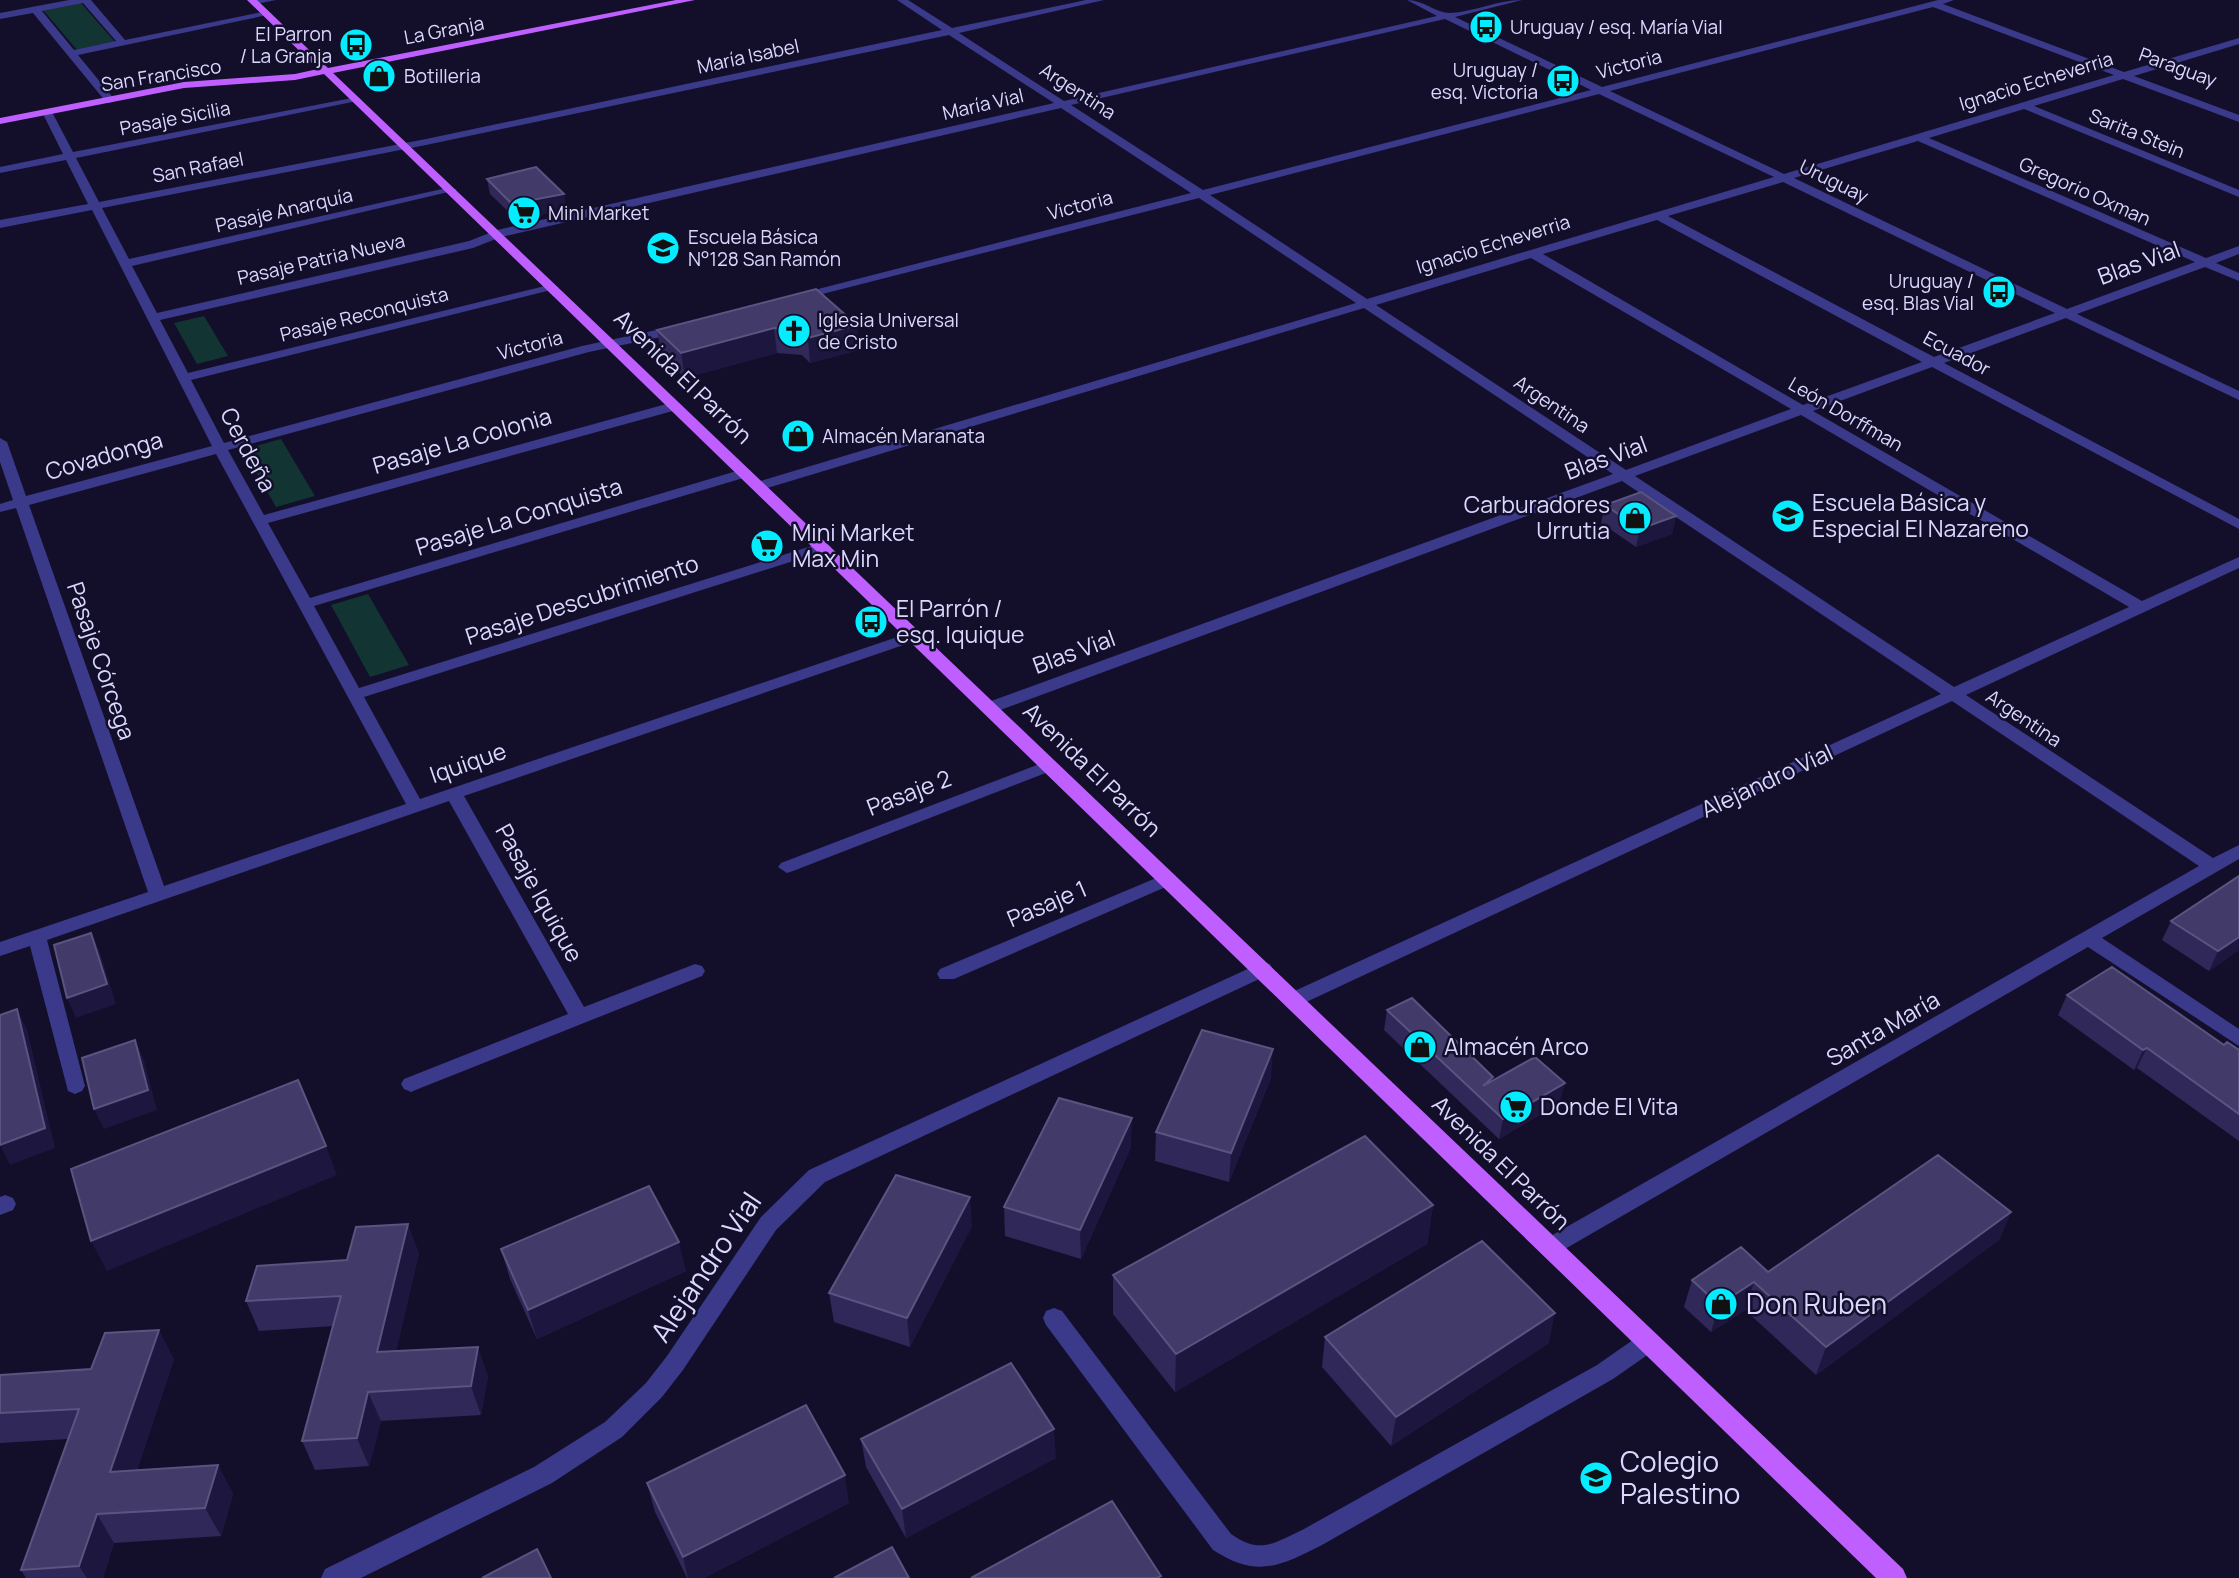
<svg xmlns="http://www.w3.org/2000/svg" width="2239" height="1578" font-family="Manrope,sans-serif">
  <rect width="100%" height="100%" fill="#130f2a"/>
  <path fill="#123432" d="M81,3L115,42L77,50L43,10Z
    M204,316L228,356L197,364L174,323Z
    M281,439L315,496L276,507L246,454L256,446Z
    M368,594L409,665L370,677L331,605Z"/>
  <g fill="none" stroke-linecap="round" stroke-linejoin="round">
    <path fill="#3a398a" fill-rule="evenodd" d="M69,0H91L125,40L267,11L272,14L78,55L115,100L110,103L106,102L33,13L0,19V13ZM83,3L116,41L74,50L42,11Z
      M256,0H276L252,5V1Z
      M897,0H908L952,28L1086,0H1104L959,33L1064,101L1437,16L1407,0C1423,0 1436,13 1450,13C1474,12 1497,0 1522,0L1455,17L1602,87L1938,0H1954L1943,4L2124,72L2239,38V44L2134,76L2239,115V122L2123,79L2034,106L2239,190V197L2024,109L1929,138L2206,258L2239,246V254L2216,263L2239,273V281L2205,267L2077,314L2239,391V400L2066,318L1944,363L2239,519V529L1932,367L1813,411L2142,601L2239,557V568L1966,695L2213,858L2239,845V859L2102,938L2239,1029V1046L2088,947L1558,1253L1550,1256L1542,1253L1539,1247L1542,1241L2199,866L1952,701L1302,1004H1288L1285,999L1288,994L1941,694L1622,481L995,712H983L981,708L983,704L1613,474L1364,308L764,489H754V483L1356,303L1199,198L795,301V295L1191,193L1061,108L501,237L473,248L160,320L188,373L553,284L559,288L191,380L224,443L582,346L680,325L686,329L680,333L589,352L228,450L264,515L670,403L675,402L682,406L680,409L268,523L310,598L740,470H750L752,473L750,476L314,606L359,688L818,544L823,542L831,547L828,550L364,697L420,799L909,633L915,631L923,636L921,639L464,796L584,1007L695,964L702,966L705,971L702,976L418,1089L411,1092L404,1089L401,1084L404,1079L568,1014L449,801L47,940L85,1086L82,1091L75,1094L68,1091L30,946L0,956V942L148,892L16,508L0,512V504L13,500L0,462V438L7,442L26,496L212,446L92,210L0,228V220L88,204L66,160L0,173V167L63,154L42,112L47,109L52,112L73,152L357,97L362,100L76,158L99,202L426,139L942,30ZM1933,7L2114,75L1784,174L1610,91ZM1445,19L1591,90L1203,190L1071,105ZM949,35L1054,103L497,230L469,241L157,313L132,266L457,190L451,187L129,259L102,208L426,145ZM1599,94L1774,177L1367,299L1210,195ZM1918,141L2195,262L2067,309L1794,178ZM1783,182L2055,313L1934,357L1668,216ZM1657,220L1922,362L1803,405L1543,254ZM1531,258L1791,409L1626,470L1376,305ZM1801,415L2129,607L1954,687L1635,476ZM216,454L406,804L164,886L29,505Z
      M1050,760L1059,765L1056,769L793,871L787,873L778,867L781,863Z
      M1168,873L1175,875L1177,879L1175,883L954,979H940L937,974L940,969Z
      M1263,962L1270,964L1273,969L1270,974L825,1182L776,1230L683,1370L662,1397L622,1437L552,1483L361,1578H321L325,1569L534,1467L605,1422L646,1383L667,1356L761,1217L809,1170Z
      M5,1195L13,1198L16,1204L13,1210L0,1215V1197Z
      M1054,1308L1062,1311L1231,1534C1261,1555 1274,1543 1304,1529L1597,1365L1640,1335L1648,1332L1656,1335L1660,1342L1656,1349L1613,1379L1322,1545C1279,1567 1256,1578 1213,1550L1046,1325L1043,1318L1046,1311Z"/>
    <path fill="#bf5fff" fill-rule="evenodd" d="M247,0H257L328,68L676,0H695L333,73L1903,1569L1907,1578H1876L324,74L295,80L184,88L0,124V118L184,82L295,74L318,69Z"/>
  </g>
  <path fill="#302858" d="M487,179L567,210L516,219L490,194Z
    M816,289L859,350L810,363L802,355L777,353L685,378L661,354L657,330Z
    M1605,505L1676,516L1672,534L1636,547L1601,523Z
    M2239,876V950L2209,971L2162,940L2171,921Z
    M2067,995L2239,1050V1141L2137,1068L2134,1070L2058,1015Z
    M1387,1010L1492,1082L1560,1103L1499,1139L1384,1030Z
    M1271,1078L1229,1182L1155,1161L1156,1132Z
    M1131,1147L1081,1259L1005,1236L1004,1207Z
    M1433,1205L1427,1244L1175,1392L1113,1314V1275Z
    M2011,1212L1999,1240L1816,1375L1745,1310L1711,1332L1684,1307L1692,1280L1768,1272Z
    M972,1226L910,1347L834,1322L829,1293Z
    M501,1249L686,1271L537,1339L510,1279Z
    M419,1253L396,1351L488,1376L481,1415L381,1421L369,1466L315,1470L302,1441L333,1326L259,1331L246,1301Z
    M1325,1337L1549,1343L1391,1446L1322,1367Z
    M174,1359L137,1470L218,1465L233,1494L221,1536L114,1543L103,1578H26L21,1570L68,1439L0,1443V1375L91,1369Z
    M861,1439L1056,1458L906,1538L866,1467Z
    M647,1483L849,1503L704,1578H687L655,1512Z"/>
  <path fill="#1d163e" d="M564,194L567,210L516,219L512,204Z
    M857,325L859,350L810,363L808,338Z
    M774,328L777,353L685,378L681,353Z
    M1676,516L1672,534L1636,547L1640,529Z
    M91,933L100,952L116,1004L76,1018L67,998Z
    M2239,937V950L2209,971L2218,951Z
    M17,1009L27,1029L55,1148L10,1165L0,1145Z
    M135,1040L144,1060L157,1110L104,1129L94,1109Z
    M2147,1048L2137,1068L2134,1070L2143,1050Z
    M1273,1049L1271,1078L1229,1182L1231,1153Z
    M1565,1083L1560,1103L1499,1139L1503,1119Z
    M1132,1118L1131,1147L1081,1259L1080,1230Z
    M326,1146L337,1175L107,1271L91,1241Z
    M970,1197L972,1226L910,1347L907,1318Z
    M1433,1205L1427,1244L1175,1392L1176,1354Z
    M2011,1212L1999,1240L1816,1375L1826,1347Z
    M408,1224L419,1253L389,1382L377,1352Z
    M679,1242L686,1271L537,1339L528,1310Z
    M1754,1282L1745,1310L1711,1332L1719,1305Z
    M1555,1313L1549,1343L1391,1446L1396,1417Z
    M159,1330L174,1359L127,1500L110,1472Z
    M478,1347L488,1376L481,1415L471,1386Z
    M368,1392L381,1421L369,1466L357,1438Z
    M1054,1429L1056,1458L906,1538L902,1509Z
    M218,1465L233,1494L221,1536L205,1508Z
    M845,1475L849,1503L704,1578H688L683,1557Z
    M97,1514L114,1543L103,1578H87L79,1566Z"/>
  <path fill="#423b6a" stroke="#5a5481" stroke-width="2" d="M536,167L564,194L512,204L487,179Z
    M816,289L857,325L808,338L799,330L774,328L681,353L657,330Z
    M1641,492L1676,516L1640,529L1605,505Z
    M2239,876V937L2218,951L2171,921Z
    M91,933L107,984L67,998L54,945Z
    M2112,967L2224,1045L2227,1042L2239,1050V1114L2147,1048L2143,1050L2067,995Z
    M1412,998L1493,1077L1483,1086L1535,1057L1565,1083L1503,1119L1387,1010Z
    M17,1009L45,1128L0,1145V1015Z
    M1202,1030L1273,1049L1231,1153L1156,1132Z
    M135,1040L148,1090L94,1109L82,1058Z
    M298,1080L326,1146L91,1241L71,1169Z
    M1059,1098L1132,1118L1080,1230L1004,1207Z
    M1365,1136L1433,1205L1176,1354L1113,1275Z
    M1938,1155L2011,1212L1826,1347L1754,1282L1719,1305L1692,1280L1741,1247L1768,1272Z
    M896,1175L970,1197L907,1318L829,1293Z
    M649,1186L679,1242L528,1310L501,1249Z
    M408,1224L377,1352L478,1347L471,1386L368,1392L357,1438L302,1441L341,1296L246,1301L257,1266L347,1260L356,1227Z
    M1482,1241L1555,1313L1396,1417L1325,1337Z
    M159,1330L110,1472L218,1465L205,1508L97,1514L79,1566L21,1570L79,1409L0,1413V1375L91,1369L105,1333Z
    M1011,1363L1054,1429L902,1509L861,1439Z
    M806,1405L845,1475L683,1557L647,1483Z
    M1112,1501L1161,1576L1157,1578H971Z
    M892,1547L909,1578H834Z
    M537,1549L551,1578H482Z"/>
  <defs>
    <symbol id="bus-disc" viewBox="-11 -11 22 22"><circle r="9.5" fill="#04ecff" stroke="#130f2a"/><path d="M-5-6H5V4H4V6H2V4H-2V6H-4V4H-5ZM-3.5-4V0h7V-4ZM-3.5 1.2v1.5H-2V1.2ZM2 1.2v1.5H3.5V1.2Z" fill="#111"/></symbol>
    <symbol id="shop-disc" viewBox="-11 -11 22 22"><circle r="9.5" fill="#04ecff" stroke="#130f2a"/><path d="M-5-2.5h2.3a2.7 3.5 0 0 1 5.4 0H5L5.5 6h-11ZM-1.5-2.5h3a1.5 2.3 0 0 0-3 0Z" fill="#111"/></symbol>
    <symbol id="supermarket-disc" viewBox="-11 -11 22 22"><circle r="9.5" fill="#04ecff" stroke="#130f2a"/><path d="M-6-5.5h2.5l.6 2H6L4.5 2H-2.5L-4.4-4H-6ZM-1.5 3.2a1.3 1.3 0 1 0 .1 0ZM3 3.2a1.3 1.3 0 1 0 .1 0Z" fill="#111"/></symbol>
    <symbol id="school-disc" viewBox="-11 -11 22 22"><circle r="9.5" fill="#04ecff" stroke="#130f2a"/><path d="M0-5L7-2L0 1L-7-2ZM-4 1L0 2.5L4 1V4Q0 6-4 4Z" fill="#111"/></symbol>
    <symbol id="church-disc" viewBox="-11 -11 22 22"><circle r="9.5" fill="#04ecff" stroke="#130f2a"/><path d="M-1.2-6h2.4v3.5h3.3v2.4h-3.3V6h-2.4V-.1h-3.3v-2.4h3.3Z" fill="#111"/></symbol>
  </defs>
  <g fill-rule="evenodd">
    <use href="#bus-disc" x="1467" y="8" width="38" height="38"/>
    <use href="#bus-disc" x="337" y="26" width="38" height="38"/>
    <use href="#shop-disc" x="360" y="57" width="38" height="38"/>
    <use href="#bus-disc" x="1544" y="62" width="38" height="38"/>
    <use href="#supermarket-disc" x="505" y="194" width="38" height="38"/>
    <use href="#school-disc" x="644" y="229" width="38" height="38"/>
    <use href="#bus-disc" x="1980" y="273" width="38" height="38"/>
    <use href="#church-disc" x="775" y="312" width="38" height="38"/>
    <use href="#shop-disc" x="779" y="417" width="38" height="38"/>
    <use href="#school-disc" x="1769" y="497" width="38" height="38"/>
    <use href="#shop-disc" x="1616" y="499" width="38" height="38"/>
    <use href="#supermarket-disc" x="748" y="527" width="38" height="38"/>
    <use href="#bus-disc" x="852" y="603" width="38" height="38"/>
    <use href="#shop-disc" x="1401" y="1028" width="38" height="38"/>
    <use href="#supermarket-disc" x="1497" y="1088" width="38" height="38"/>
    <use href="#shop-disc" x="1702" y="1285" width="38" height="38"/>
    <use href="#school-disc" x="1577" y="1459" width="38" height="38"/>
  </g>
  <g text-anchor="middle" stroke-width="5" stroke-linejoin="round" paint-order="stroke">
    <g font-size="19" fill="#dbd8ff" stroke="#130f2a" text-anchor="start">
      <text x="1510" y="34">Uruguay / esq. María Vial</text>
      <text x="332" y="41" text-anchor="end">El Parron<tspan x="332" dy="22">/ La Granja</tspan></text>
      <text x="1538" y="77" text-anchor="end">Uruguay /<tspan x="1538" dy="22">esq. Victoria</tspan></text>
      <text x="404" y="83">Botilleria</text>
      <text x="548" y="220">Mini Market</text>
      <text x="688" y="244">Escuela Básica<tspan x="688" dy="22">N°128 San Ramón</tspan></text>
      <text x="1974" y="288" text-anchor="end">Uruguay /<tspan x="1974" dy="22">esq. Blas Vial</tspan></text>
      <text x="818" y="327">Iglesia Universal<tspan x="818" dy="22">de Cristo</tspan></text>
      <text x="822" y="443">Almacén Maranata</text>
    </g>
    <g font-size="19" fill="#dbd8ff" stroke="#130f2a">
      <text transform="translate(444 30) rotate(-11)" y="7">La Granja</text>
      <text transform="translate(748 56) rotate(-12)" y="7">María Isabel</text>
      <text transform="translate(1629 64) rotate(-15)" y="7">Victoria</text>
      <text transform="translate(2178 67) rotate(20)" y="7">Paraguay</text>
      <text transform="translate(161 75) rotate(-9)" y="7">San Francisco</text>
      <text transform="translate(2036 81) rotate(-17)" y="7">Ignacio Echeverria</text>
      <text transform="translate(1078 91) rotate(33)" y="7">Argentina</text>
      <text transform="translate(983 104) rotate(-13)" y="7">María Vial</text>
      <text transform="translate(175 118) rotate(-11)" y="7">Pasaje Sicilia</text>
      <text transform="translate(2137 133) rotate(22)" y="7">Sarita Stein</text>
      <text transform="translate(198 167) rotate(-11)" y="7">San Rafael</text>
      <text transform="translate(1834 181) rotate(26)" y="7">Uruguay</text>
      <text transform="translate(2085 191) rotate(24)" y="7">Gregorio Oxman</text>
      <text transform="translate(1080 205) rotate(-15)" y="7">Victoria</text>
      <text transform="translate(284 210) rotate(-13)" y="7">Pasaje Anarquía</text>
      <text transform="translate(1493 244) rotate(-17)" y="7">Ignacio Echeverria</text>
      <text transform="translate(321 259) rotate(-13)" y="7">Pasaje Patria Nueva</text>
      <text transform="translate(364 314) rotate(-14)" y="7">Pasaje Reconquista</text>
      <text transform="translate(530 345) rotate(-15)" y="7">Victoria</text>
      <text transform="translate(1957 353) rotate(28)" y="7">Ecuador</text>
      <text transform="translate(1552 404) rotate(34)" y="7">Argentina</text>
      <text transform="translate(1846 414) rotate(30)" y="7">León Dorffman</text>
      <text transform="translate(2024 718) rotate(34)" y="7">Argentina</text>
    </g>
    <g font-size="23" fill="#dbd8ff" stroke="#130f2a">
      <text transform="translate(2139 263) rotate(-20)" y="8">Blas Vial</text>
      <text transform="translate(683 377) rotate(44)" y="8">Avenida El Parrón</text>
      <text transform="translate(462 441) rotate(-16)" y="8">Pasaje La Colonia</text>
      <text transform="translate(248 450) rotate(62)" y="8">Cerdeña</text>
      <text transform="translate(104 456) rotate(-16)" y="8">Covadonga</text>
      <text transform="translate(1606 458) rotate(-20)" y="8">Blas Vial</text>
      <text transform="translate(519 517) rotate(-17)" y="8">Pasaje La Conquista</text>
      <text transform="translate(582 600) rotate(-18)" y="8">Pasaje Descubrimiento</text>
      <text transform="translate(1074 652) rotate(-20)" y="8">Blas Vial</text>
      <text transform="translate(101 661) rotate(71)" y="8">Pasaje Córcega</text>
      <text transform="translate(468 763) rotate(-19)" y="8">Iquique</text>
      <text transform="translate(1092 770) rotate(44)" y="8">Avenida El Parrón</text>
      <text transform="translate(1767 781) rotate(-25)" y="8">Alejandro Vial</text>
      <text transform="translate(909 793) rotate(-21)" y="8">Pasaje 2</text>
      <text transform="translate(539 893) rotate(61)" y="8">Pasaje Iquique</text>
      <text transform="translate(1047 904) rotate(-23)" y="8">Pasaje 1</text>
      <text transform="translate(1883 1029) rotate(-30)" y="8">Santa María</text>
      <text transform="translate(1501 1163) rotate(44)" y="8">Avenida El Parrón</text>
    </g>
    <g font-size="23" fill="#dbd8ff" stroke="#130f2a" text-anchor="start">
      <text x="1812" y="511">Escuela Básica y<tspan x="1812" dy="26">Especial El Nazareno</tspan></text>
      <text x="1610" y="513" text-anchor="end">Carburadores<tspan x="1610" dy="26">Urrutia</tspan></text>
      <text x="792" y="541">Mini Market<tspan x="792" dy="26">Max Min</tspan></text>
      <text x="896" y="617">El Parrón /<tspan x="896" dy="26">esq. Iquique</tspan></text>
      <text x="1444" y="1055">Almacén Arco</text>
      <text x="1540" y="1115">Donde El Vita</text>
    </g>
    <g font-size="28" fill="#dbd8ff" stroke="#130f2a">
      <text transform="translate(706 1267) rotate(-56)" y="10">Alejandro Vial</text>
    </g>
    <g font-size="28" fill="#dbd8ff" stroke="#130f2a" text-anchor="start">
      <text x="1746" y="1314">Don Ruben</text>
      <text x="1620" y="1472">Colegio<tspan x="1620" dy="32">Palestino</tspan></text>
    </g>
  </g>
</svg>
